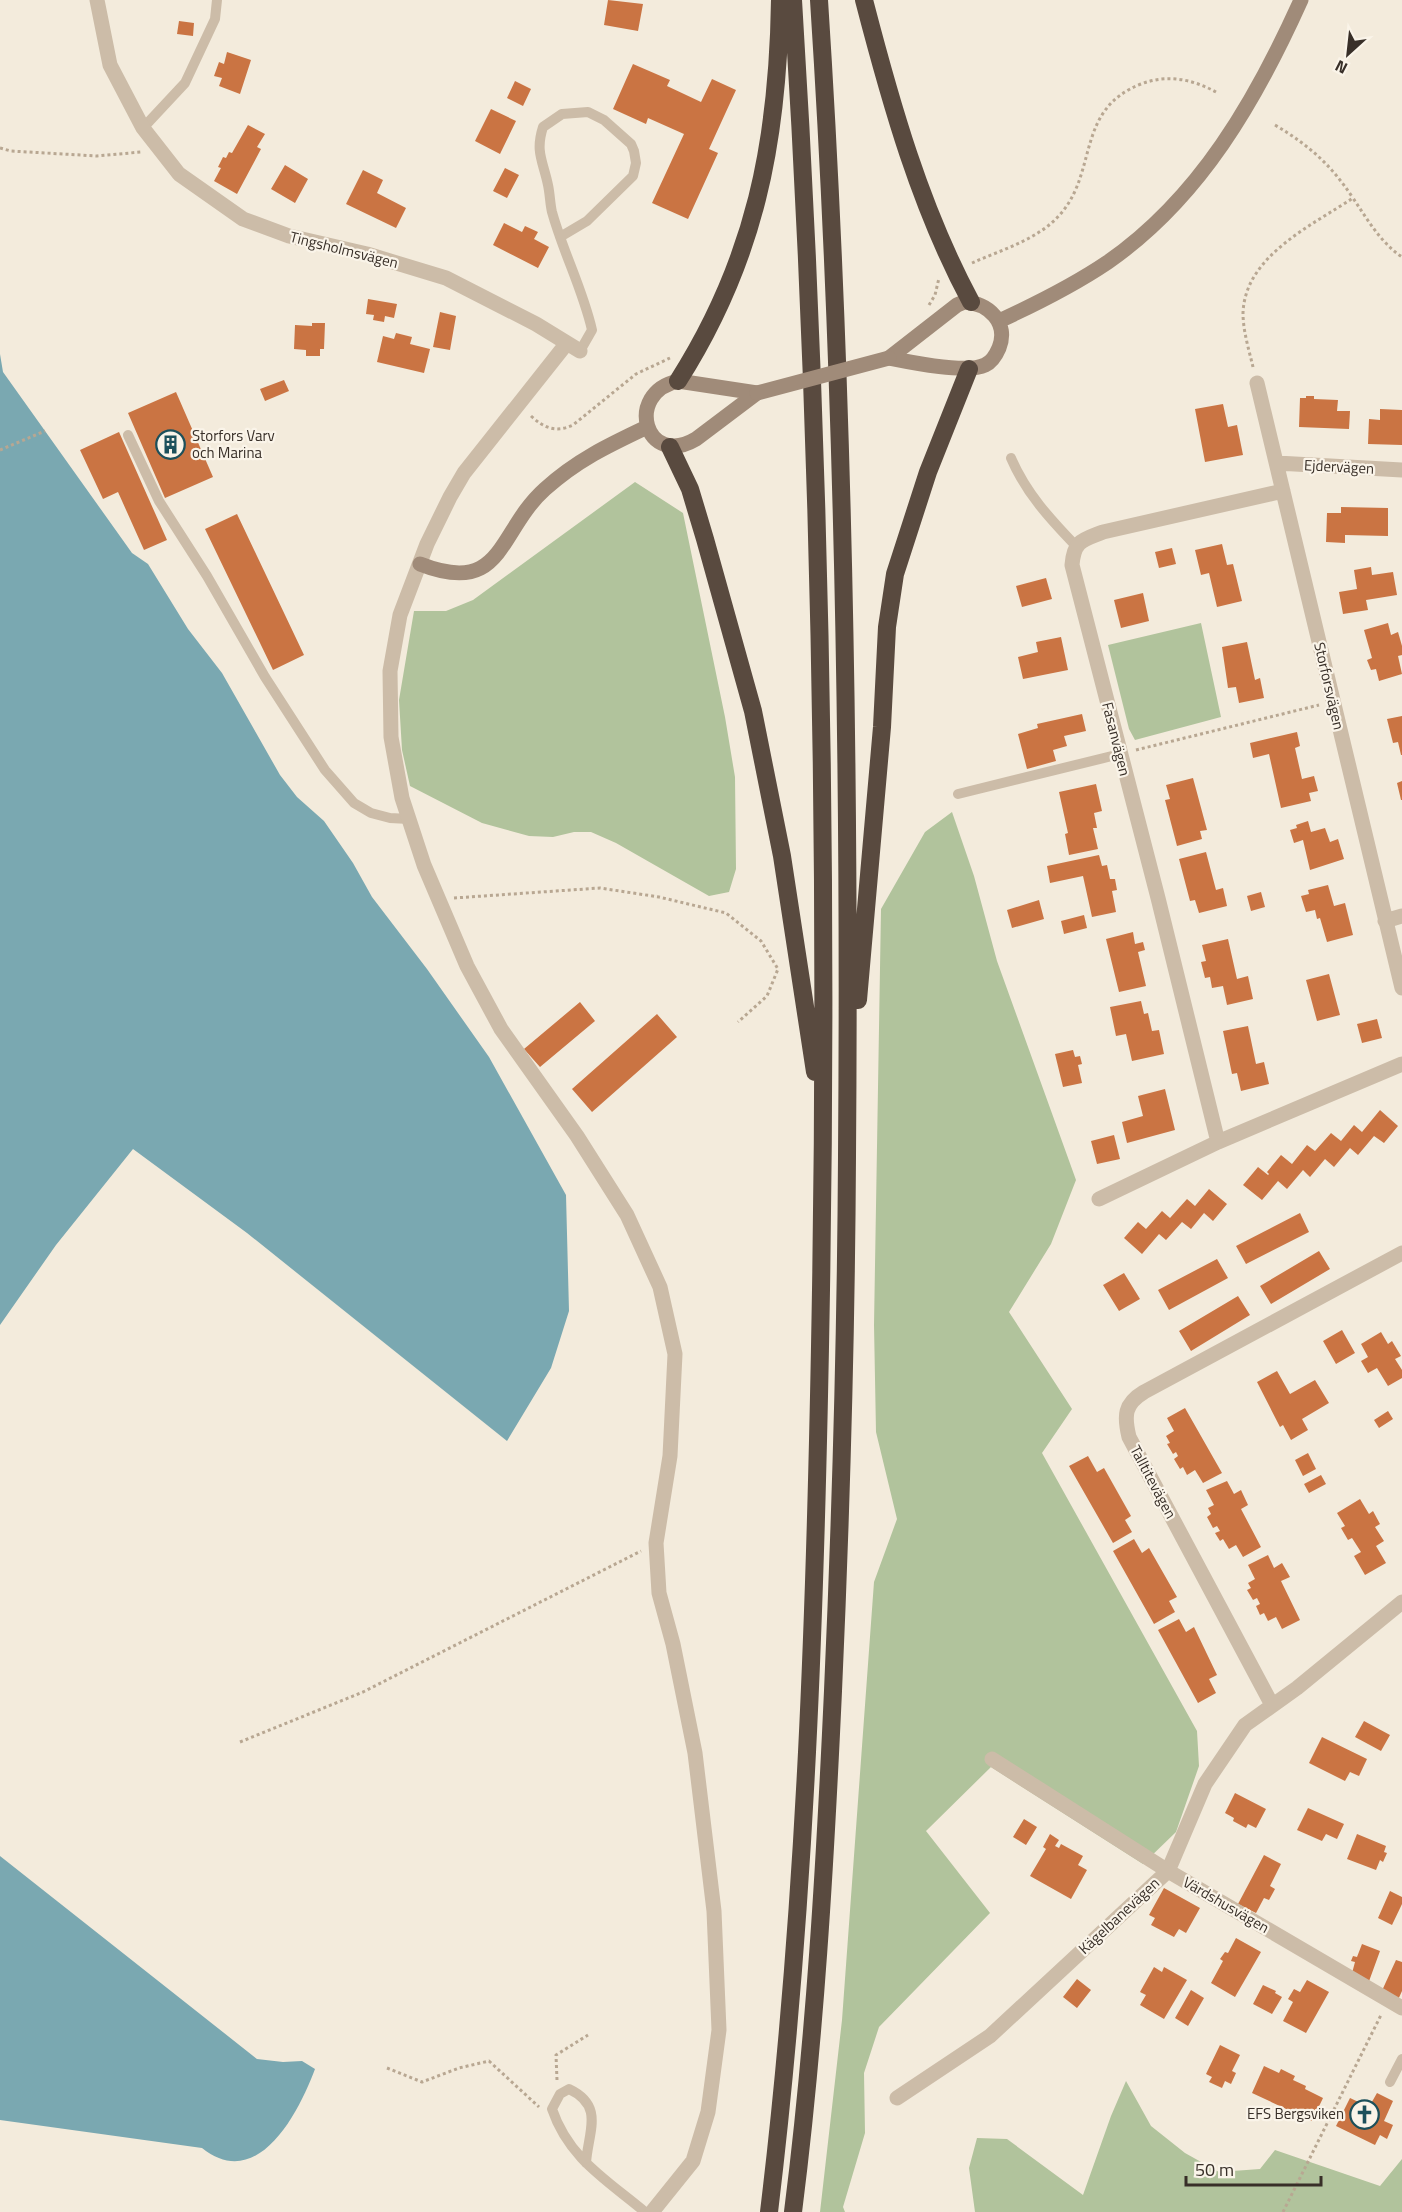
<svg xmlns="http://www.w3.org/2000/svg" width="1402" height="2212" font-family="'Titillium Web',sans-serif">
  <rect width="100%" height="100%" fill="#f3ebdc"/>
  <path fill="#b1c39c" d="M635,482L683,513L725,717L735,777L736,869L729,892L709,896L616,843L591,832H574L553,837L529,836L482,823L410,786L402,750L399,700L414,611H446L473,600Z
    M1201,623L1221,717L1135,740L1129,729L1108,645Z
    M952,812L974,876L997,961L1076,1180L1051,1244L1009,1312L1072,1409L1042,1453L1197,1731L1199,1766L1176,1832L1143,1864L991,1767L926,1831L990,1913L879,2027L864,2073L865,2133L843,2207L845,2212H820L842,2020L874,1582L897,1519L876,1432L874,1325L881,909L925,832Z
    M1126,2081L1151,2126L1185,2153L1219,2172L1260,2169L1275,2150L1380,2186L1402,2159V2212H975L969,2168L977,2138L1007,2139L1083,2195L1111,2116Z"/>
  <path fill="#7aa8b1" d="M0,354L3,372L132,553L148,564L188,629L222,673L280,775L297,797L324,821L353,863L372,897L427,969L489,1057L566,1195L569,1311L551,1368L507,1441L247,1233L133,1149L56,1245L0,1325Z
    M0,1856L257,2059L283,2062L302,2061L315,2069C299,2112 258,2193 202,2148L0,2120Z"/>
  <path fill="#ca7443" d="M608,0L643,4L638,31L604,25Z
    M179,21L194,23L193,36L177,34Z
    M227,52L251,60L240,94L219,86L222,78L214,76L219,62L224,64Z
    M633,64L670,80L667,86L701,102L712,79L736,90L709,149L718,153L688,219L652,203L684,134L648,118L646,124L613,109Z
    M515,81L531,89L523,106L507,98Z
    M491,109L516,121L500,154L475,141Z
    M248,125L265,134L257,147L261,149L237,194L214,181L221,168L218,167L223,157L226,158L229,152L232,153Z
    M285,165L308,179L295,203L271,189Z
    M505,168L519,175L507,198L493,191Z
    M363,170L383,180L377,193L406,208L396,228L346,204Z
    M504,223L522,232L525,226L538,232L534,239L549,247L538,268L493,245Z
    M368,299L397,304L394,318L385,316L384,322L373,320L374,315L366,314Z
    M440,312L456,316L450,350L433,347Z
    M312,323H325L324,349H320V356H306V350L294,349L295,325L312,326Z
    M396,333L412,337L410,344L430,349L424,373L377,362L383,336L394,339Z
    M284,380L289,391L265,401L260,389Z
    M176,392L213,477L165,498L128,413Z
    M1306,396H1314V399L1338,400L1337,411H1350L1349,429L1299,427L1300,398H1306Z
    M1223,404L1228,427L1237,425L1243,455L1205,462L1195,409Z
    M1380,409L1402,410V445L1368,444L1369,419L1380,420Z
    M119,432L167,540L144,550L118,492L103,499L80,450Z
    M1341,507L1388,508V536L1345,535V543L1326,542L1327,513H1341Z
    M237,514L304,655L273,670L205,529Z
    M1222,544L1227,565L1233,564L1242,601L1217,607L1209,573L1201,575L1195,550Z
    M1172,548L1176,564L1159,568L1155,552Z
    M1371,567L1372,575L1393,572L1397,595L1366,600L1368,610L1343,614L1339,592L1357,589L1354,570Z
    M1046,578L1052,599L1022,607L1016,586Z
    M1143,593L1149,621L1121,628L1114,600Z
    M1388,623L1391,635L1398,632L1402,646V655L1398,656L1402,674L1379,681L1376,669L1371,670L1367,660L1372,658L1364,630Z
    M1061,637L1068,670L1023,679L1018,657L1038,652L1036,642Z
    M1247,642L1255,680L1260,678L1264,698L1239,703L1236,687L1228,688L1222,647Z
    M1082,714L1086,731L1064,736L1067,746L1053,750L1056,761L1027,769L1018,734L1038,728L1037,724Z
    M1402,716V755H1401L1398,742L1393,743L1387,719Z
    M1297,732L1300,746L1295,748L1302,779L1314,776L1318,791L1309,793L1311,801L1281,808L1269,754L1253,758L1250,743Z
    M1193,778L1207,830L1200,831L1202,839L1177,846L1165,800L1170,799L1166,785Z
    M1402,781V800H1401L1397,783Z
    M1096,784L1102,811L1094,813L1097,828H1093L1098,849L1069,855L1065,834L1068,833L1059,792Z
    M1308,821L1311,832L1325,828L1330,842L1338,839L1344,859L1310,870L1303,840L1294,843L1290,830L1297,828L1296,825Z
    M1206,852L1216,890L1223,888L1227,906L1199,913L1195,900L1190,901L1179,859Z
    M1099,855L1102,866L1107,865L1110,879H1115L1117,890L1112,891L1116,912L1092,917L1083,876L1050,883L1047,866Z
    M1328,885L1334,906L1345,903L1353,935L1327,942L1320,918L1317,919L1315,910L1306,912L1301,896L1309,894L1308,890Z
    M1261,892L1265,907L1251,911L1247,896Z
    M1039,900L1044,919L1012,928L1007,910Z
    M1084,915L1087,928L1064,934L1061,921Z
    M1133,932L1135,944L1143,942L1145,950L1138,952L1146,986L1119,992L1106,939Z
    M1228,939L1237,979L1248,976L1253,999L1227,1005L1223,986L1212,988L1210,977L1205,978L1201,962L1206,961L1202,945Z
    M1329,974L1340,1015L1317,1021L1306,980Z
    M1141,1001L1144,1014L1148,1013L1152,1031L1159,1030L1164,1054L1132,1061L1126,1034L1116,1036L1110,1007Z
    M580,1002L595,1021L540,1067L524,1049Z
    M657,1014L677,1037L592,1112L572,1089Z
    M1377,1019L1382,1038L1362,1043L1357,1024Z
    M1248,1026L1256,1064L1264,1062L1269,1084L1241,1091L1237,1073L1232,1074L1223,1031Z
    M1073,1050L1075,1057L1080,1056L1082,1064L1078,1065L1082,1083L1063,1087L1055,1054Z
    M1165,1089L1175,1130L1127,1143L1122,1122L1143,1116L1138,1096Z
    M1380,1110L1398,1126L1384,1143L1374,1136L1358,1155L1350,1148L1334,1167L1325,1159L1310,1177L1303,1170L1287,1189L1278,1181L1262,1200L1243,1185L1258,1167L1268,1175L1269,1174L1267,1172L1281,1155L1292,1164L1307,1145L1315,1151L1331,1133L1341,1141L1354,1125L1362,1132Z
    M1114,1135L1120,1159L1097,1164L1091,1141Z
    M1209,1189L1227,1204L1213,1221L1204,1213L1191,1229L1182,1222L1166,1240L1159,1234L1142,1254L1124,1238L1138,1222L1146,1229L1162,1211L1170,1218L1187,1199L1195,1206Z
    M1300,1213L1309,1232L1246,1264L1236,1246Z
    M1319,1251L1330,1269L1271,1304L1260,1286Z
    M1217,1259L1228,1278L1169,1310L1158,1290Z
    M1124,1273L1140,1299L1119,1311L1103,1285Z
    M1238,1296L1250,1315L1191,1351L1179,1331Z
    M1342,1330L1355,1353L1336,1364L1323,1341Z
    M1381,1332L1388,1344L1392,1341L1401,1356L1395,1359L1402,1370V1378L1388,1386L1377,1368L1368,1373L1361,1361L1368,1357L1361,1344Z
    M1277,1371L1290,1394L1315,1380L1329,1403L1302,1419L1308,1430L1291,1440L1283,1425L1280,1427L1257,1382Z
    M1185,1408L1222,1473L1203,1483L1195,1470L1187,1475L1183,1467L1180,1469L1174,1459L1178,1456L1176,1452L1173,1454L1167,1444L1170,1443L1166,1436L1174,1431L1167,1418Z
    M1388,1411L1393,1419L1379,1428L1374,1420Z
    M1308,1453L1316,1469L1303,1476L1295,1460Z
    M1088,1456L1097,1472L1104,1468L1131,1516L1125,1520L1132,1532L1113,1543L1069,1466Z
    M1321,1475L1326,1484L1309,1493L1304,1484Z
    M1227,1481L1234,1494L1241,1490L1248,1505L1241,1509L1261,1547L1243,1557L1236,1545L1229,1549L1223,1539L1220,1541L1215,1533L1220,1531L1217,1526L1213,1528L1207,1517L1211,1514L1208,1508L1214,1505L1206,1490Z
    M1360,1499L1369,1514L1373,1511L1380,1524L1375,1527L1384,1541L1376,1546L1386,1563L1365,1575L1354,1556L1361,1552L1352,1538L1348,1540L1341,1528L1345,1526L1337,1513Z
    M1134,1539L1142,1553L1149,1548L1177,1597L1169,1601L1175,1612L1154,1624L1113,1551Z
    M1268,1555L1274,1568L1282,1563L1290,1577L1281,1581L1300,1620L1282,1629L1276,1617L1268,1621L1264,1613L1260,1615L1256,1606L1260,1604L1257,1598L1253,1600L1247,1590L1251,1588L1248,1583L1255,1579L1248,1565Z
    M1179,1619L1186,1632L1194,1627L1217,1675L1209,1679L1216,1693L1198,1703L1158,1630Z
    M1364,1721L1390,1735L1381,1751L1355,1737Z
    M1322,1737L1367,1759L1359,1776L1350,1772L1345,1781L1309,1763Z
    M1235,1793L1266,1809L1256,1828L1248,1824L1246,1828L1233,1821L1234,1818L1225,1813Z
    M1308,1808L1344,1824L1337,1839L1326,1834L1322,1841L1297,1830Z
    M1024,1819L1037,1827L1026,1845L1013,1837Z
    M1050,1834L1059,1840L1055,1846L1059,1848L1061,1844L1083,1856L1078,1865L1087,1870L1071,1899L1030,1876L1046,1849L1043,1847Z
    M1357,1834L1386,1846L1384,1852L1387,1853L1383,1862L1380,1860L1376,1870L1347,1859Z
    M1264,1855L1281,1864L1270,1886L1275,1889L1269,1900L1264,1898L1256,1913L1238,1904Z
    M1164,1888L1200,1908L1186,1933L1179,1929L1174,1937L1151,1925L1155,1918L1149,1915Z
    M1390,1891L1402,1897V1904L1392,1925L1378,1918Z
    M1236,1938L1261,1952L1235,1997L1211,1983L1223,1961L1220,1959L1225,1952L1228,1953Z
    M1362,1944L1380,1951L1368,1984L1351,1977L1355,1962L1351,1961L1353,1956L1357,1957Z
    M1396,1960L1402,1962V1991L1397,2002L1380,1995Z
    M1154,1967L1162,1972L1164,1967L1187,1980L1164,2019L1140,2005L1146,1995L1140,1992Z
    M1077,1979L1091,1990L1077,2008L1063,1997Z
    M1307,1980L1329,1992L1306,2033L1283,2021L1293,2002L1288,1999L1294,1989L1300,1992Z
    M1263,1985L1276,1991L1275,1993L1282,1997L1272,2014L1253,2004Z
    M1191,1990L1204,1998L1188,2026L1175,2018Z
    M1220,2045L1240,2055L1232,2071L1236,2073L1231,2084L1225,2081L1222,2088L1209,2082L1212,2077L1206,2074Z
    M1264,2066L1279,2073L1281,2069L1295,2076L1293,2080L1306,2086L1305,2089L1323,2098L1312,2121L1252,2093Z
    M1377,2093L1393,2101L1384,2121L1393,2125L1387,2139L1380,2135L1375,2145L1336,2126L1350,2098L1369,2107Z"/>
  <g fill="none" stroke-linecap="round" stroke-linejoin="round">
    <path stroke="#b8a792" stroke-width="3" stroke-dasharray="3 3" stroke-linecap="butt" d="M1275,125C1310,146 1331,165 1353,198
      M0,148L11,151L97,156L141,152
      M972,263C1003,249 1041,239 1063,211C1097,168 1077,109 1141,84C1167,74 1192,79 1216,92
      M929,305L935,295L939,278
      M1253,367C1249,350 1243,331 1243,313C1245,256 1311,226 1353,198C1367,219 1381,243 1402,257
      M531,416C544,428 556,433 573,425L636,374L670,358
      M0,450L45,431
      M1136,750L1319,705
      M454,898L600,888L659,897L726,913L761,941L778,969L767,996L738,1022
      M240,1742L363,1692L641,1551
      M387,2068L422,2082L459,2068L489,2061L539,2107
      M557,2080L556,2055L588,2035
      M1283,2212L1381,2015"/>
    <path stroke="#ccbca8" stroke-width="10" d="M143,128L185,83L215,19L217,0
      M560,237L587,221L633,176L636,163L634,151L631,144L604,120L588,112L562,114L543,127C535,152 543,161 548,185C550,194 550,204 552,212C563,252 583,290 592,330L580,351
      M128,435L159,501L207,576L265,677L325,770L354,803L371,813L390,818L409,819
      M1011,458C1026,493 1050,519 1076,546
      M958,794L1120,754
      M1390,2082L1402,2059
      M586,2163C588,2132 605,2106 569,2089L560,2094L552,2109C569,2159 607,2180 645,2212"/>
    <path stroke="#ccbca8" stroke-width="15" d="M97,0L110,65L143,128L179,174L243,219L289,236L367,254L446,278L536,324L580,351
      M567,343L464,473L450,497L427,544L400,615L390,671L391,737L402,798L424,865L467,966L501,1029L577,1136L627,1215L660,1287L675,1354L670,1456L656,1543L659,1593L673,1644L695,1753L714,1911L719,2030L708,2112L693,2161L652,2212
      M1257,383L1402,988
      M1277,463L1402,470
      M1385,921L1402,916
      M1218,1142L1158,898L1072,565C1074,540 1083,540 1103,532L1283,491
      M1099,1199L1218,1142L1402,1064
      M1272,1705L1129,1437C1124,1416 1124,1404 1144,1392L1402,1253
      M992,1759L1168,1871L1402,2008
      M897,2098L990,2036L1168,1871L1205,1784L1245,1725L1297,1688L1402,1602"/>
    <path stroke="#a08b79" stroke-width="15" d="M964,302C989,303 1009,323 999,348C996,355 992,362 985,365C967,374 909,362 889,358L957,305Z
      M999,321C1036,304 1074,285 1108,262C1200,198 1256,100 1301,0
      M678,381L757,393L696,439C645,469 624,393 678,381Z
      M420,564C504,597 497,532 545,489C577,460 609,445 647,427"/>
    <path stroke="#594a3f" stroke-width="18" d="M864,0C891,104 920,207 971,302
      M678,381C755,260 778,142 780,0
      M670,447L690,489L705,539L753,711L782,856L815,1072
      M858,1000L882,727L887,627L895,574L928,472L969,369
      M769,2212C806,1907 816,1598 821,1290C828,860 820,430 793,0
      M793,2212C815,2039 825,1865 833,1691C841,1513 846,1335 847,1157C850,771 844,385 819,0"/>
    <path stroke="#a08b79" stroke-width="15" d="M757,393L889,358"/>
  </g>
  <defs>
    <symbol id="building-ring" viewBox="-11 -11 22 22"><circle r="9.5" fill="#faf4e9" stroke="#1c505b" stroke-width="1.5"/><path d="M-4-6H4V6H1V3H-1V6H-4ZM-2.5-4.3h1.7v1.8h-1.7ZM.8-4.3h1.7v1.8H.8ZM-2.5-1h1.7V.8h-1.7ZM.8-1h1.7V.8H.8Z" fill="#1c505b"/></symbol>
    <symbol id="church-ring" viewBox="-11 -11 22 22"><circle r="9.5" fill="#faf4e9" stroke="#1c505b" stroke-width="1.5"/><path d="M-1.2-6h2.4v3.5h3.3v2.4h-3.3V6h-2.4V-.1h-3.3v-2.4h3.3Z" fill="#1c505b"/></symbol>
  </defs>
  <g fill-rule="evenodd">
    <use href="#building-ring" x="154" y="428" width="33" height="33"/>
    <use href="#church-ring" x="1348" y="2098" width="33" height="33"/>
  </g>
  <g text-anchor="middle" stroke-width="4.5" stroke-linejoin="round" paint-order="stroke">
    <g font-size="15" fill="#382f28" stroke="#faf4e9">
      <text transform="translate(344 250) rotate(14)" y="5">Tingsholmsvägen</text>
      <text transform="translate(1339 467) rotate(3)" y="5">Ejdervägen</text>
      <text transform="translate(1329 686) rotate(77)" y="5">Storforsvägen</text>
      <text transform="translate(1116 739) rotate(76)" y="5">Fasanvägen</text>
      <text transform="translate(1153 1482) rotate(62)" y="5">Talltitevägen</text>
      <text transform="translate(1226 1905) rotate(30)" y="5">Värdshusvägen</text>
      <text transform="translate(1119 1916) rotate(-43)" y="5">Kägelbanevägen</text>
    </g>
    <g font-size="15" fill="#382f28" stroke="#faf4e9" text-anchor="start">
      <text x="192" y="441">Storfors Varv<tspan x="192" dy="17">och Marina</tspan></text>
      <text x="1344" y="2119" text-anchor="end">EFS Bergsviken</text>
    </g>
  </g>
  <g transform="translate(1348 54) rotate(207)" stroke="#faf4e9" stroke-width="4.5" paint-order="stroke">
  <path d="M0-4.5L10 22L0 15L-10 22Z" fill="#382f28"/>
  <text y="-9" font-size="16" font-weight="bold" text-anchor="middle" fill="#382f28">N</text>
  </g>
  <path d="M1186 2176v9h135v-9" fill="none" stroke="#382f28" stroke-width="3"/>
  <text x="1195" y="2176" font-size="18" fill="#382f28" stroke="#faf4e9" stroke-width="4.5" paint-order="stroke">50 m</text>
</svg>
